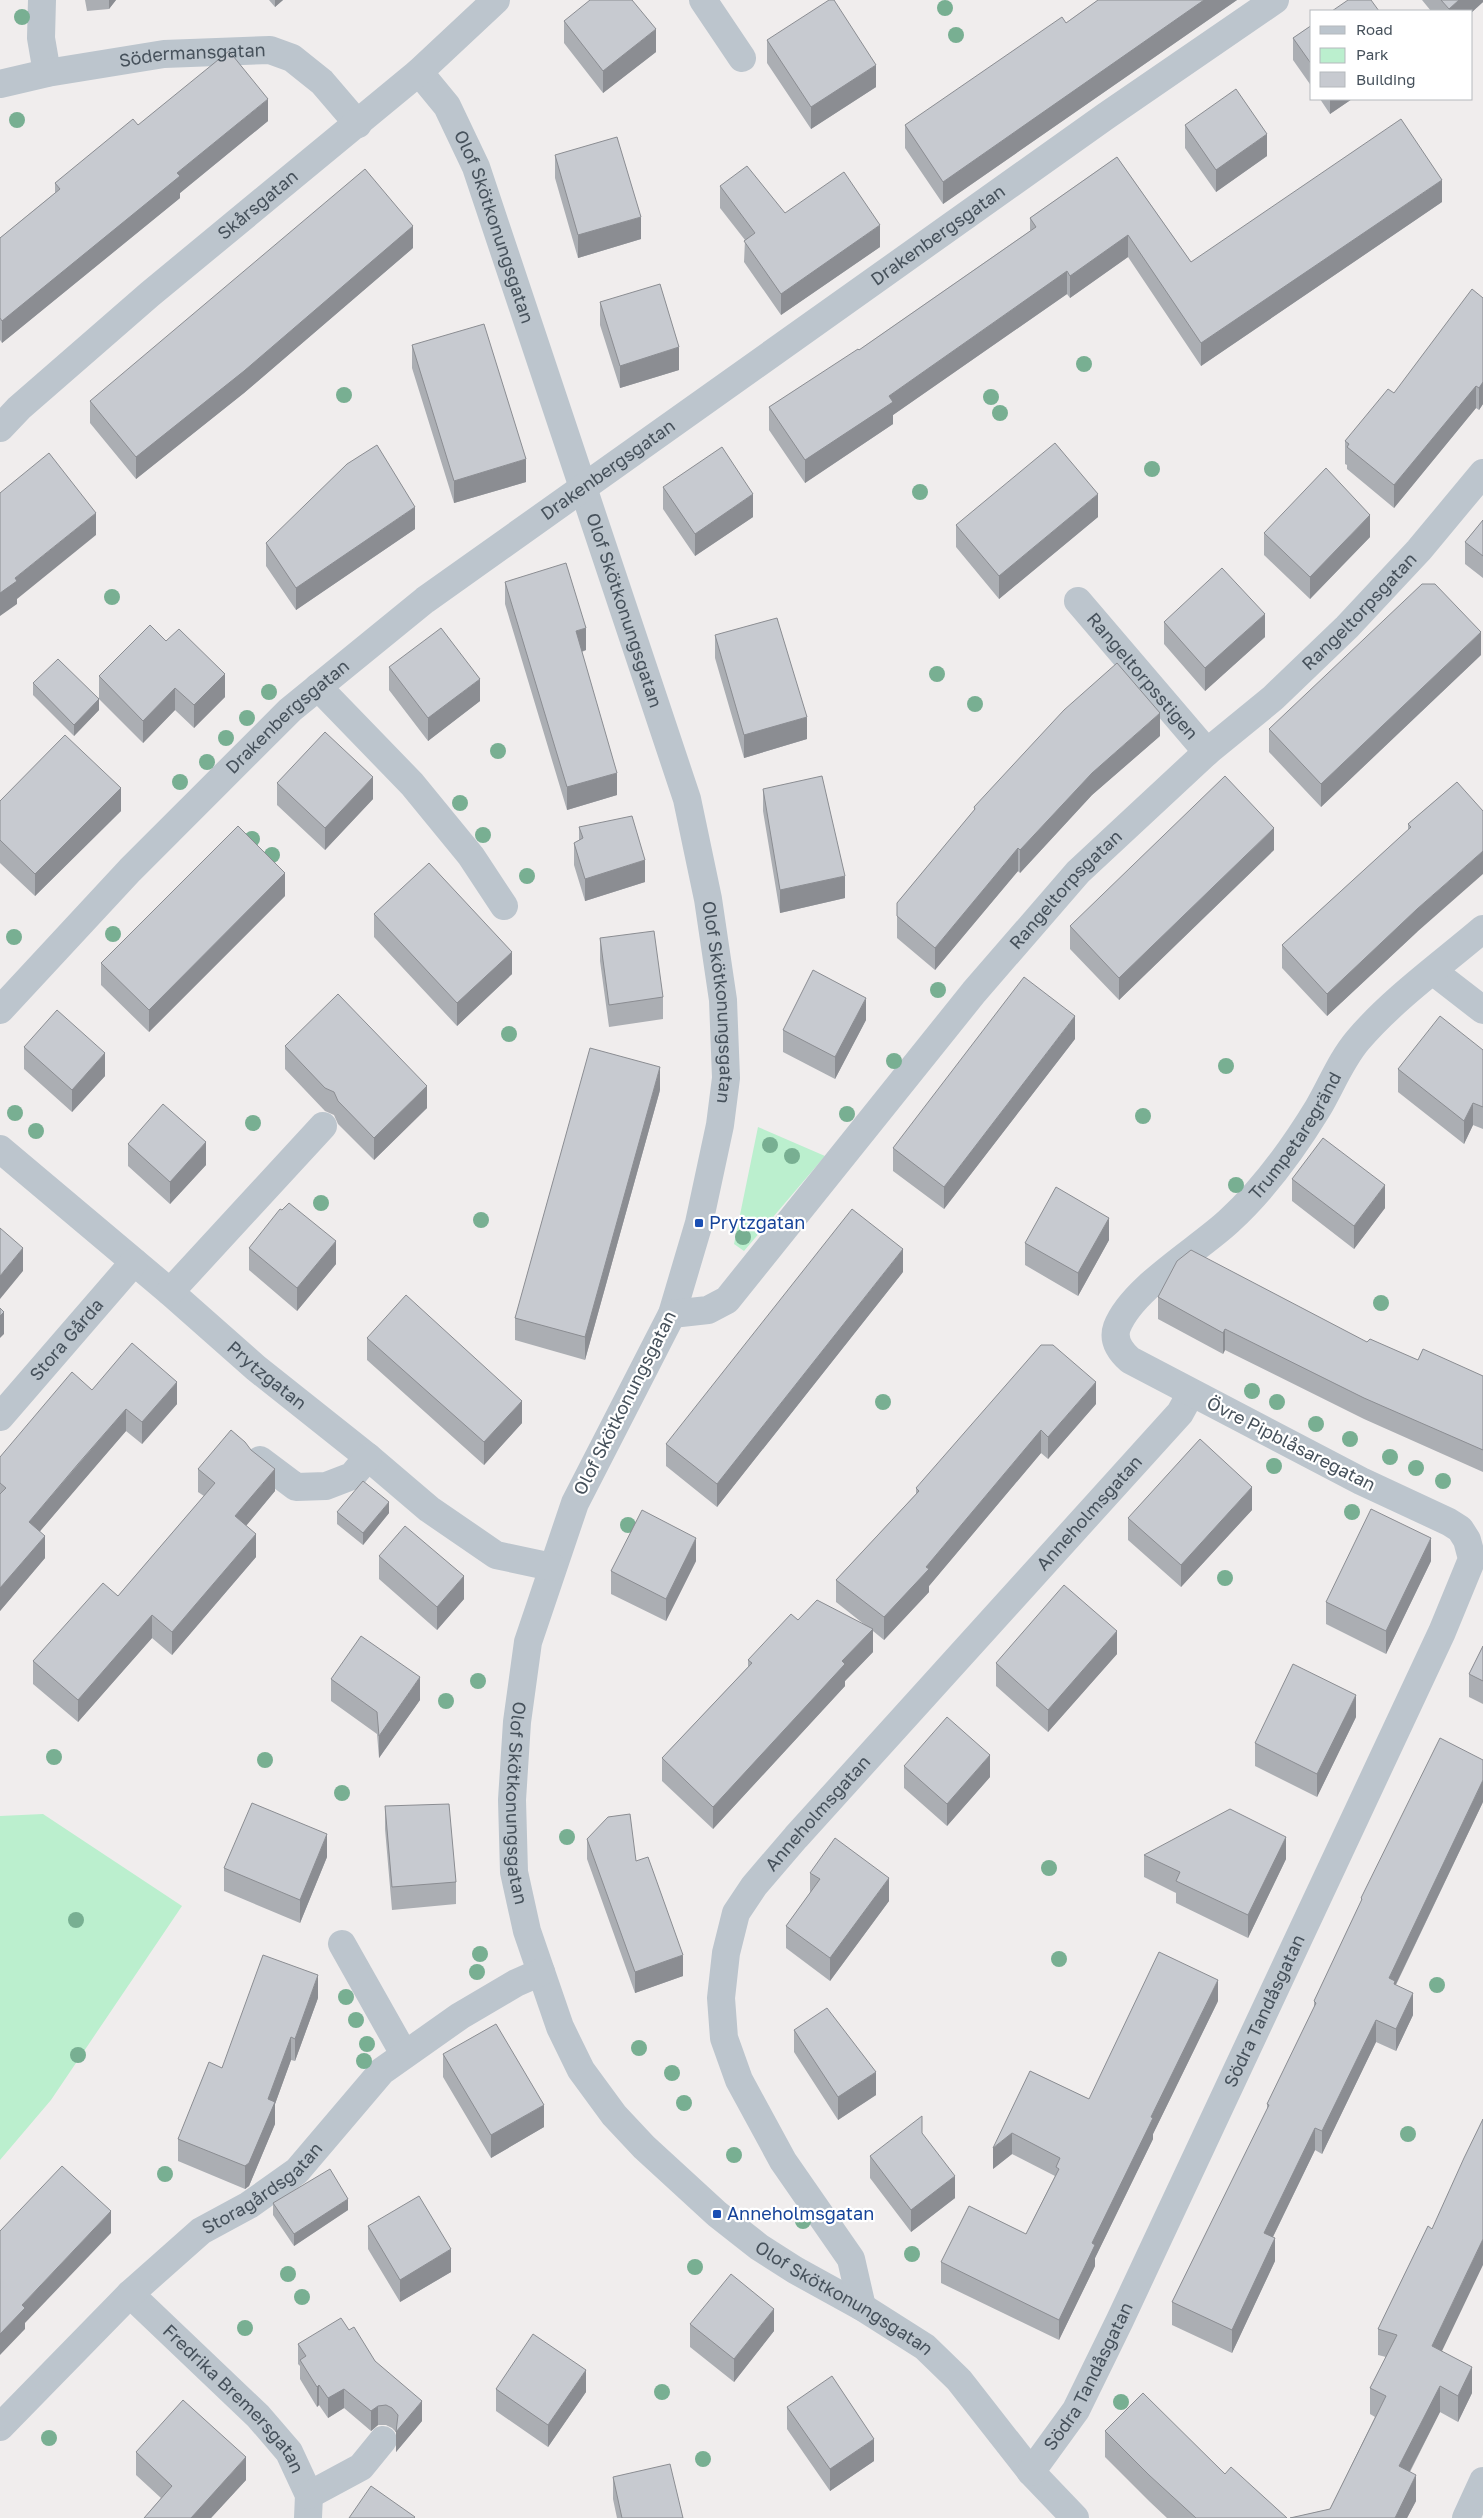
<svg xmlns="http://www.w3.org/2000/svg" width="1483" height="2518" font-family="'Golos Text',sans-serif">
  <rect width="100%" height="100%" fill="#f0eded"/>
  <path fill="#bbefce" d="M758,1127L825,1156L744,1251L734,1244Z
    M43,1814L182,1906L51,2100L0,2160V1816Z"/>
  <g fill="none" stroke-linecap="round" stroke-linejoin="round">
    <g stroke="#bcc5cd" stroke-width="28">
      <path d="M42,0L41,38L47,73"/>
      <path d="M703,0L742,58"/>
      <path id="s1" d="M419,72L447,106L476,167L687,799L708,899L723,1000L726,1078L720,1125L699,1223L672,1314L575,1503L528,1642L517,1722L512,1800L514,1872L527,1931L560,2027L581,2070L614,2115L644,2147L717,2214L759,2247L795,2270L862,2307L925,2347L959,2380L1031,2472L1075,2518"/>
      <path id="s2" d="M0,84L47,73L164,54L270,50L292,58L322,82L358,124"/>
      <path id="s3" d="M0,428L19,408L150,294L419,72L496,0"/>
      <path id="s4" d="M1078,601L1207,752"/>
      <path d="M318,687L412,784L471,856L504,906"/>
      <path d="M1434,972L1483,1010"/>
      <path id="s5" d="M0,1010L130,870L290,710L425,600L1106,116L1275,0"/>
      <path id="s6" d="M0,1149L170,1292L256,1368L368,1457L429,1509L496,1555L552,1567"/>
      <path d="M170,1292L323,1126"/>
      <path id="s7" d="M672,1314L708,1310L727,1300L974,992L1078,872L1207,752L1273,698L1347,627L1419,550L1483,473"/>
      <path id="s8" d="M0,1417L134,1262"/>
      <path d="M260,1460L296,1487L326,1486L352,1476L368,1457"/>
      <path d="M342,1944L404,2054"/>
      <path id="s9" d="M130,2294L258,2416L289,2452L309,2495L308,2518"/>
      <path id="s10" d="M862,2307L851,2259L783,2161L739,2080L724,2038L721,1998L726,1953L736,1913L754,1886L796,1837L1180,1413L1191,1393"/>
      <path id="s11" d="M0,2427L130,2294L201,2231L249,2205L297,2171L382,2071L460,2016L516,1983L541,1972"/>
      <path id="s12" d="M1031,2472L1076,2410L1120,2320L1442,1632L1472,1559L1467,1540L1460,1529L1449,1522L1361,1481L1130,1360C1121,1352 1112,1341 1117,1327C1132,1288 1198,1250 1229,1221C1264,1189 1293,1149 1318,1108C1331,1086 1341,1060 1358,1040C1393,999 1442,964 1483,929"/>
      <path d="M309,2495L361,2467L383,2440"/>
      <path d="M1466,2518L1483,2481"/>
    </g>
  </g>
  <g fill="#78af92">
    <circle cx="945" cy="8" r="8"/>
    <circle cx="22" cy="17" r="8"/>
    <circle cx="956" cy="35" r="8"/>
    <circle cx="17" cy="120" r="8"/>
    <circle cx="1084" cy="364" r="8"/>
    <circle cx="344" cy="395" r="8"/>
    <circle cx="991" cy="397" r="8"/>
    <circle cx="1000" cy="413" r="8"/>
    <circle cx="1152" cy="469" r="8"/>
    <circle cx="920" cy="492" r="8"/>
    <circle cx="112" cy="597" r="8"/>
    <circle cx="937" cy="674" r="8"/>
    <circle cx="269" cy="692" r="8"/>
    <circle cx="975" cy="704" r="8"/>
    <circle cx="247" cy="718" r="8"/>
    <circle cx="226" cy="738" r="8"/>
    <circle cx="498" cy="751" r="8"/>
    <circle cx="207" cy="762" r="8"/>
    <circle cx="180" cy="782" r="8"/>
    <circle cx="460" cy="803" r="8"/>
    <circle cx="483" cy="835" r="8"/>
    <circle cx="252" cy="839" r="8"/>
    <circle cx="272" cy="855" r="8"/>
    <circle cx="527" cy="876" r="8"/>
    <circle cx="113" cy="934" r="8"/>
    <circle cx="14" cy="937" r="8"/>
    <circle cx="938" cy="990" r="8"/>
    <circle cx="509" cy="1034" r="8"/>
    <circle cx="894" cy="1061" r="8"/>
    <circle cx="1226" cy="1066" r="8"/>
    <circle cx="15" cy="1113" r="8"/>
    <circle cx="847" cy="1114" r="8"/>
    <circle cx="1143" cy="1116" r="8"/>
    <circle cx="253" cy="1123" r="8"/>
    <circle cx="36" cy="1131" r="8"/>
    <circle cx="770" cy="1145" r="8"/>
    <circle cx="792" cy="1156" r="8"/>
    <circle cx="1236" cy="1185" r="8"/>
    <circle cx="321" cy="1203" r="8"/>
    <circle cx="481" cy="1220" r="8"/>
    <circle cx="743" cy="1237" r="8"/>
    <circle cx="1381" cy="1303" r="8"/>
    <circle cx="1252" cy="1391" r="8"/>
    <circle cx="883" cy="1402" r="8"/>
    <circle cx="1277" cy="1402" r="8"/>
    <circle cx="1316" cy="1424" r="8"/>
    <circle cx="1350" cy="1439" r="8"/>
    <circle cx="1390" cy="1457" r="8"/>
    <circle cx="1274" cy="1466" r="8"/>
    <circle cx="1416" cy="1468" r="8"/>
    <circle cx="1443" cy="1481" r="8"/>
    <circle cx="1352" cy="1512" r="8"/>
    <circle cx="628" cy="1525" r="8"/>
    <circle cx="1225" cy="1578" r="8"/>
    <circle cx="478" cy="1681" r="8"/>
    <circle cx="446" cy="1701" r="8"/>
    <circle cx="54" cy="1757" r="8"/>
    <circle cx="265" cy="1760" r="8"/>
    <circle cx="342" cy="1793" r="8"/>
    <circle cx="567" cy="1837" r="8"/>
    <circle cx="1049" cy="1868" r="8"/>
    <circle cx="76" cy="1920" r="8"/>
    <circle cx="480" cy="1954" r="8"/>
    <circle cx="1059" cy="1959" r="8"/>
    <circle cx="477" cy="1972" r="8"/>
    <circle cx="1437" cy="1985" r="8"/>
    <circle cx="346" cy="1997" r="8"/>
    <circle cx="356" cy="2020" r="8"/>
    <circle cx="367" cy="2044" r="8"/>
    <circle cx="639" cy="2048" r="8"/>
    <circle cx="78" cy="2055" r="8"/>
    <circle cx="364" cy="2061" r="8"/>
    <circle cx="672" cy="2073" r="8"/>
    <circle cx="684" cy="2103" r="8"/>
    <circle cx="1408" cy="2134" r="8"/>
    <circle cx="734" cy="2155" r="8"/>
    <circle cx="165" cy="2174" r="8"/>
    <circle cx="803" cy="2221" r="8"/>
    <circle cx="912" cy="2254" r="8"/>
    <circle cx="695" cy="2267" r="8"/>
    <circle cx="288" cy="2274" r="8"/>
    <circle cx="302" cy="2297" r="8"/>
    <circle cx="245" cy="2328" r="8"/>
    <circle cx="662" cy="2392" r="8"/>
    <circle cx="1121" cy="2402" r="8"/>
    <circle cx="49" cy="2438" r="8"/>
    <circle cx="703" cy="2459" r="8"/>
  </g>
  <path fill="#abaeb3" d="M85,0H116L109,9L87,11Z
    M269,0H283L275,7Z
    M1098,0H1237L943,204L905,148V125L1066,23Z
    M1422,0H1483V2L1472,12V11H1431Z
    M564,21L656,52L603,93L564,43Z
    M1312,25V87L1293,60V38Z
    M767,40L876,87L811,129L767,63Z
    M1320,99H1352L1330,114Z
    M268,121L180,193V198L2,343L0,340V238L55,193V183L138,125Z
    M1185,125L1267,156L1216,192L1185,148Z
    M555,155L641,239L578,258L555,178Z
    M1117,157L1191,262L1442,202L1201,366L1128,257L1070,298L1067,294L893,415V424L805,483L769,430V407L859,350L1030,231V218Z
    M720,186L785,213L880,247L781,315L744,262L745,240L720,208Z
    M413,248L244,393L136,479L90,423V401Z
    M1483,298V404L1479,410L1476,408L1394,508L1347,469V465L1345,464V441L1394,393Z
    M600,302L679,370L620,388L600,325Z
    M412,345L526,482L454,503L412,368Z
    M663,487L753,517L695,556L663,509Z
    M1098,517L999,599L956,547V525Z
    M1483,520V578L1465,564V542Z
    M415,529L296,610L266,566V543Z
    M1264,533L1370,537L1310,599L1264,555Z
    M505,582L586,650L582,652L617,795L567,810L505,604Z
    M1164,622L1265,637L1205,691L1164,644Z
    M715,635L807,739L744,758L715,658Z
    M166,641L225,697L194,728L175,710L143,743L99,699V710L74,736L33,695V683L99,698V676Z
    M1481,655L1321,807L1269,752V729Z
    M389,667L480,701L428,741L389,690Z
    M1160,736L1092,795L1020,873L1018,871L935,970L897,938V903L974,811V807Z
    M1457,782L1417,932L1327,1016L1282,968V945L1408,830V824Z
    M277,783L373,799L325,850L277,805Z
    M763,789L845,898L780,913L763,811Z
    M0,801L121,811L35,896L0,863Z
    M579,827L645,882L585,901L574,865V843L579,840Z
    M1274,850L1119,1000L1070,949V926Z
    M285,896L149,1032L101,985V963Z
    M374,914L512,974L457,1026L374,937Z
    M600,938L663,997V1019L609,1027L600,961Z
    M866,1020L835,1079L783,1052V1030Z
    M1075,1039L944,1209L893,1171V1148Z
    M285,1046L427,1108L374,1160L338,1124L334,1115L325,1111L285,1069Z
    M24,1047L105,1076L72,1112L24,1069Z
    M1483,1050V1129L1473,1125L1464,1144L1398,1092V1069Z
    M660,1090L585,1360L515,1340V1318Z
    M128,1144L206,1165L170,1204L128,1166Z
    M1292,1179L1385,1208L1354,1249L1292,1201Z
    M282,1210L336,1264L297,1311L249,1270V1248Z
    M1109,1240L1078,1296L1025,1265V1243Z
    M903,1272L717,1507L666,1466V1444Z
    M1158,1297L1367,1342L1418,1360L1483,1376V1472L1364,1419L1225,1350L1223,1354L1158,1319Z
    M367,1338L522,1423L484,1465L367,1360Z
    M92,1390L177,1404L142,1444L126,1431L78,1486L40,1531L45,1558L0,1611V1457Z
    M1096,1404L1048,1459L1041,1453L929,1586V1592L884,1640L873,1631V1652L845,1681V1686L713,1829L662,1781V1758L748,1667V1660L798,1620L865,1625L836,1602V1580L916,1494V1488Z
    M198,1469L275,1491L246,1526L256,1557L172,1655L152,1638L78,1722L33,1684V1661L118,1596L204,1496L198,1492Z
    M1252,1510L1181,1587L1128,1540V1518Z
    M337,1512L389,1513L363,1545L337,1524Z
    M379,1556L464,1599L437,1630L379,1579Z
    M696,1561L666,1621L611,1594V1571Z
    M1431,1561L1386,1654L1326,1624V1602Z
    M1483,1646V1704L1469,1697V1674Z
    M1117,1654L1048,1732L996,1686V1663Z
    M331,1679L420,1700L379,1758L377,1734L331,1701Z
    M1356,1717L1317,1797L1255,1766V1743Z
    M904,1766L990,1777L947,1826L904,1788Z
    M1483,1802L1396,1985L1413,2015L1396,2051L1376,2042L1322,2154L1315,2150L1273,2237L1275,2261L1232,2353L1172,2325V2302L1267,2110V2104L1314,2008V2001L1361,1902V1898Z
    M385,1806L456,1882V1904L392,1910L385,1829Z
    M587,1839L636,1861L683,1976L635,1993L587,1859Z
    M1144,1855L1286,1859L1248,1938L1176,1903V1893L1144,1877Z
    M327,1857L300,1923L224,1891V1868Z
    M810,1873L889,1901L830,1981L786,1948V1926L810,1893Z
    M318,1998L295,2061L291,2060L275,2104V2124L249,2186L245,2189L178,2161V2139L222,2068Z
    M1218,2001L1153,2134V2139L1095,2258V2266L1059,2340L941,2283V2262L1026,2234L1055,2176L1012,2154L993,2169L1030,2071L1089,2099Z
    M794,2030L876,2095L838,2120L794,2052Z
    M443,2054L544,2127L491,2158L443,2077Z
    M922,2133L955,2198L911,2232L870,2178V2156Z
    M273,2203L348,2210L294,2246L273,2215Z
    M368,2226L451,2272L400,2302L368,2249Z
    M1428,2226L1442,2351L1472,2393L1458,2422L1440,2412L1410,2472L1416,2501L1407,2518H1290L1330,2509L1375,2417L1370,2414V2388L1386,2357L1378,2355V2329Z
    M690,2324L774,2331L734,2382L690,2347Z
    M349,2330L375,2361L422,2421L396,2452V2432L392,2428L386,2425H378L371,2431L344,2408L328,2418L319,2405L317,2407L300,2379V2366L298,2364V2344Z
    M496,2389L586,2392L548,2447L496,2411Z
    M787,2407L874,2461L830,2491L787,2429Z
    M1105,2431L1225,2474L1287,2518H1167L1149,2501L1105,2457Z
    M136,2452L246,2480L211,2518H144L161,2498L136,2475Z
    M613,2477L683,2518H617L613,2499Z"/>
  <path fill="#8b8d92" d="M109,0H116L109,9Z
    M275,0H283L275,7Z
    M1204,0H1237L943,204V182Z
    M1459,0H1483V2L1472,12V11H1449V9Z
    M656,29V52L603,93V71Z
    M876,65V87L811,129V107Z
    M268,99V121L180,193V198L2,343V321L177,173Z
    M1330,99H1352L1330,114Z
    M1267,134V156L1216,192V170Z
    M1442,180V202L1201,366V343Z
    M641,217V239L578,258V235Z
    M880,225V247L781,315V294Z
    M413,226V248L244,393L136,479V457Z
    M1128,235V257L1070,298V276Z
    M1067,271V294L893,415V424L805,483V460L889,396Z
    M679,347V370L620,388V366Z
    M1483,382V404L1479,410V388Z
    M1476,386V408L1394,508V485Z
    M526,459V482L454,503V481Z
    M753,494V517L695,556V534Z
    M1098,494V517L999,599V576Z
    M415,507V529L296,610V588Z
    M96,513V535L17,599V604L0,616V593L15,578Z
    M1370,515V537L1310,599V577Z
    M1265,614V637L1205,691V668Z
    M586,628V650L576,653V631Z
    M1481,632V655L1321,807V784Z
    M225,674V697L194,728V705Z
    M480,679V701L428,741V718Z
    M175,688V710L143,743V721Z
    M99,699V710L74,736V725Z
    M1160,713V736L1092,795L1020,873V850L1092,773Z
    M807,717V739L744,758V735Z
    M617,773V795L567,810V787Z
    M373,777V799L325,850V828Z
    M121,788V811L35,896V874Z
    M1274,828V850L1119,1000V978Z
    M1018,848V871L935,970V948Z
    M1483,851V874L1417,932L1327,1016V994L1417,909Z
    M645,860V882L585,901V879Z
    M285,873V896L149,1032V1010Z
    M845,876V898L780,913V890Z
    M512,952V974L457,1026V1003Z
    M866,998V1020L835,1079V1057Z
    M1075,1016V1039L944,1209V1187Z
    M105,1053V1076L72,1112V1090Z
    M660,1067V1090L585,1360V1337Z
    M427,1086V1108L374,1160V1138Z
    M1473,1103V1125L1464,1144V1121Z
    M206,1142V1165L170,1204V1182Z
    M1385,1185V1208L1354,1249V1226Z
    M1109,1218V1240L1078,1296V1273Z
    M336,1241V1264L297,1311V1288Z
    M23,1248V1271L0,1299V1276Z
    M903,1249V1272L717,1507V1484Z
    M4,1312V1334L0,1338V1316Z
    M1225,1329V1350L1223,1354V1333Z
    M177,1382V1404L142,1444V1422Z
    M1096,1382V1404L1048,1459V1437Z
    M522,1401V1423L484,1465V1442Z
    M126,1409V1431L29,1544V1522Z
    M1041,1430V1453L929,1586V1592L884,1640V1617Z
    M275,1469V1491L235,1539V1516Z
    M1252,1487V1510L1181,1587V1565Z
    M389,1502V1513L363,1545V1533Z
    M256,1534V1557L172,1655V1632Z
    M45,1536V1558L0,1611V1588Z
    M696,1538V1561L666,1621V1599Z
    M1431,1538V1561L1386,1654V1631Z
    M464,1576V1599L437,1630V1607Z
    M152,1615V1638L78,1722V1700Z
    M873,1629V1652L845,1681V1686L713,1829V1807L842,1661Z
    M1117,1631V1654L1048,1732V1710Z
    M420,1677V1700L379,1758V1736Z
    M1356,1695V1717L1317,1797V1774Z
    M990,1755V1777L947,1826V1804Z
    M1483,1780V1802L1395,1986L1389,1978Z
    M327,1834V1857L300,1923V1900Z
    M1286,1837V1859L1248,1938V1915Z
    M889,1878V1901L830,1981V1958Z
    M683,1955V1976L635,1993V1972Z
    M318,1975V1998L295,2061V2039Z
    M1218,1980V2001L1153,2134V2139L1095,2258V2266L1059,2340V2320L1092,2243L1151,2117Z
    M1413,1993V2015L1396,2051V2029Z
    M1376,2020V2042L1322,2154V2131Z
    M291,2037V2060L275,2104V2124L249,2186L245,2189V2166L268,2099Z
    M876,2072V2095L838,2120V2097Z
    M544,2105V2127L491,2158V2135Z
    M1315,2128V2150L1264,2255V2233Z
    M1012,2133V2154L993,2169V2148Z
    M955,2176V2198L911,2232V2210Z
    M348,2199V2210L294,2246V2234Z
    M111,2211V2233L25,2323V2329L0,2355V2334L22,2305Z
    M1275,2238V2261L1232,2353V2330Z
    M1483,2239V2265L1432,2372V2346Z
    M451,2249V2272L400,2302V2280Z
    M774,2309V2331L734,2382V2359Z
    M1472,2367V2393L1458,2422V2396Z
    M586,2370V2392L548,2447V2425Z
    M319,2385V2405L317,2407V2387Z
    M1440,2386V2412L1399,2492V2466Z
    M344,2389V2408L328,2418V2398Z
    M422,2401V2421L396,2452V2432Z
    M378,2406V2425L371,2431V2411Z
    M874,2439V2461L830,2491V2469Z
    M246,2457V2480L211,2518H191Z
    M1416,2475V2501L1407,2518H1395Z"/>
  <path fill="#c7cad0" stroke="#8b8d92" d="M590,0H632L656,29L603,71L564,21Z
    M829,0H834L876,65L811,107L767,40Z
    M1098,0H1204L943,182L905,125L1062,17L1066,23Z
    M1348,0H1371L1379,11H1332Z
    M1441,0H1459L1449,9Z
    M1312,25V65L1293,38Z
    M229,51L268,99L177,173L180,176L2,321L0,318V238L60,189L55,183L133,119L138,125Z
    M1236,89L1267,134L1216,170L1185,125Z
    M1401,119L1442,180L1201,343L1128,235L1070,276L1067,271L889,396L893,402L805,460L769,407L858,349L859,350L1036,227L1030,218L1117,157L1191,262Z
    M617,137L641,217L578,235L555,155Z
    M747,166L785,213L844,172L880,225L781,294L744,241L755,233L720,186Z
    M365,169L413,226L244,371L136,457L90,401Z
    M660,284L679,347L620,366L600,302Z
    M1472,289L1483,298V382L1479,388L1476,386L1394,485L1347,447L1349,444L1345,441L1388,389L1394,393Z
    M484,324L526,459L454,481L412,345Z
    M1055,443L1098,494L999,576L956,525Z
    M377,445L415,507L296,588L266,543L347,464Z
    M722,447L753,494L695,534L663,487Z
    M49,453L96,513L15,578L17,581L0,593V493Z
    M1326,468L1370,515L1310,577L1264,533Z
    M1483,520V556L1465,542Z
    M566,563L586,628L576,631L617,773L567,787L505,582Z
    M1222,568L1265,614L1205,668L1164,622Z
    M1422,584H1435L1481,632L1321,784L1269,729Z
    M777,618L807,717L744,735L715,635Z
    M150,625L166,641L179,629L225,674L194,705L175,688L143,721L99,676Z
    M441,628L480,679L428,718L389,667Z
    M58,659L99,699L74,725L33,683Z
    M1117,663L1160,713L1092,773L1020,850L1018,848L935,948L897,916V903L975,809L974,807L1064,710Z
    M325,732L373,777L325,828L277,783Z
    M65,735L121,788L35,874L0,840V801Z
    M822,776L845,876L780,890L763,789Z
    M1225,776L1274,828L1119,978L1070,926Z
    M1457,782L1483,811V851L1417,909L1327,994L1282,945L1411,827L1408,824Z
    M632,816L645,860L585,879L574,843L583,838L579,827Z
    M238,826L285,873L149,1010L101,963Z
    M429,863L512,952L457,1003L374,914Z
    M654,931L663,997L609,1005L600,938Z
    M813,970L866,998L835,1057L783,1030Z
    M1024,977L1075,1016L944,1187L893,1148Z
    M338,994L427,1086L374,1138L338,1101L334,1092L325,1088L285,1046Z
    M57,1010L105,1053L72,1090L24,1047Z
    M1440,1016L1483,1050V1107L1473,1103L1464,1121L1398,1069Z
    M590,1048L660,1067L585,1337L515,1318Z
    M163,1104L206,1142L170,1182L128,1144Z
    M1323,1138L1385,1185L1354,1226L1292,1179Z
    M1056,1187L1109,1218L1078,1273L1025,1243Z
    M289,1203L336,1241L297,1288L249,1248L280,1209L282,1210Z
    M852,1209L903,1249L717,1484L666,1444Z
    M0,1228L23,1248L0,1276Z
    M1191,1250L1367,1342L1370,1339L1418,1360L1423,1349L1483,1376V1450L1364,1398L1225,1329L1223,1333L1158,1297L1177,1261Z
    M406,1295L522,1401L484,1442L367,1338Z
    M0,1308L4,1312L0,1316Z
    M132,1343L177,1382L142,1422L126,1409L78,1464L29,1522L45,1536L0,1588V1494L6,1488L0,1483V1457L72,1372L92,1390Z
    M1041,1345H1053L1096,1382L1048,1437L1041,1430L926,1567L929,1569L884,1617L836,1580L919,1491L916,1488Z
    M231,1430L245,1442L251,1450L275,1469L235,1516L256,1534L172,1632L152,1615L78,1700L33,1661L103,1583L118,1596L215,1483L198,1469Z
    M1200,1439L1252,1487L1181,1565L1128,1518Z
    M363,1481L389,1502L363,1533L337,1512Z
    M1371,1509L1431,1538L1386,1631L1326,1602Z
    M642,1510L696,1538L666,1599L611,1571Z
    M405,1526L464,1576L437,1607L379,1556Z
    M1064,1585L1117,1631L1048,1710L996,1663Z
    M817,1600L873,1629L842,1661L845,1664L713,1807L662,1758L752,1663L748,1660L791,1614L798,1620Z
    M361,1636L420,1677L379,1736L377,1712L331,1679Z
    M1483,1646V1681L1469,1674Z
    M1293,1664L1356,1695L1317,1774L1255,1743Z
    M947,1717L990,1755L947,1804L904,1766Z
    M1440,1738L1483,1760V1780L1389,1978L1395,1981L1394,1984L1413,1993L1396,2029L1376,2020L1322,2131L1315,2128L1264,2233L1275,2238L1232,2330L1172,2302L1269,2105L1267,2104L1316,2003L1314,2001L1362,1899L1361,1898Z
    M252,1803L327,1834L300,1900L224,1868Z
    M449,1804L456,1882L392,1887L385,1806Z
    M1230,1809L1286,1837L1248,1915L1176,1881L1180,1872L1144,1855Z
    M630,1814L636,1861L648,1857L683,1955L635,1972L587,1839L608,1817Z
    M835,1838L889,1878L830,1958L786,1926L820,1879L810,1873Z
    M1159,1952L1218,1980L1151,2117L1153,2118L1092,2243L1095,2245L1059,2320L941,2262L969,2206L1026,2234L1059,2169L1056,2167L1060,2158L1012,2133L993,2148L1030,2071L1089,2099Z
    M263,1955L318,1975L295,2039L291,2037L268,2099L275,2102L249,2163L245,2166L178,2139L209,2062L222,2068Z
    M827,2008L876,2072L838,2097L794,2030Z
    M496,2024L544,2105L491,2135L443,2054Z
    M922,2116V2133L955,2176L911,2210L870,2156Z
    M1483,2119V2239L1432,2346L1472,2367L1458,2396L1440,2386L1399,2466L1416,2475L1395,2518H1290L1330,2509L1386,2396L1370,2388L1397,2335L1378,2329L1428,2226L1432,2229L1464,2158Z
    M62,2166L111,2211L22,2305L25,2308L0,2334V2231Z
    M330,2169L348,2199L294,2234L273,2203Z
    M419,2196L451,2249L400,2280L368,2226Z
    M731,2274L774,2309L734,2359L690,2324Z
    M341,2318L349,2330L354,2327L375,2361L422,2401L396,2432L398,2415L392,2408L386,2405L378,2406L371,2411L344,2389L328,2398L319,2385L317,2387L300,2360L306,2356L298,2344Z
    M533,2334L586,2370L548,2425L496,2389Z
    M832,2376L874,2439L830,2469L787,2407Z
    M1143,2393L1225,2474L1231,2467L1287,2518H1196L1149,2475L1105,2431Z
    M183,2400L246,2457L191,2518H144L172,2486L136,2452Z
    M670,2464L683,2518H622L613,2477Z
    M371,2486L415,2517L414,2518H349Z"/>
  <g fill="#1a4fb4" stroke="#fff" stroke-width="2">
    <rect x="694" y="1218" width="10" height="10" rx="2.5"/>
    <rect x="712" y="2209" width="10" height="10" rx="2.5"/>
  </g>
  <g text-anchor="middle" stroke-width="4.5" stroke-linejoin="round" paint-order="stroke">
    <g font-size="18" fill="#46515b" stroke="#fff">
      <text dy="6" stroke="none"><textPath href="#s2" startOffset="195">Södermansgatan</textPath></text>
      <text dy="6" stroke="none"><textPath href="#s3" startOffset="341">Skårsgatan</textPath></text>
      <text dy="6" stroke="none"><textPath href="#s1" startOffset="174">Olof Skötkonungsgatan</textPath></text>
      <text dy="6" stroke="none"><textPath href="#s5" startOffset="1221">Drakenbergsgatan</textPath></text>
      <text dy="6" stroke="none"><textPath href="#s5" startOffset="816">Drakenbergsgatan</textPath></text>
      <text dy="6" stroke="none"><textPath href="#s1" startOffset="579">Olof Skötkonungsgatan</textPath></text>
      <text dy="6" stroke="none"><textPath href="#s7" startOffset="995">Rangeltorpsgatan</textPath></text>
      <text dy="6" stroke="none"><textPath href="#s4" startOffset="99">Rangeltorpsstigen</textPath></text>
      <text dy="6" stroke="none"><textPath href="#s5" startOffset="411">Drakenbergsgatan</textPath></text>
      <text dy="6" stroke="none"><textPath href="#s7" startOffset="590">Rangeltorpsgatan</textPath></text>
      <text dy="6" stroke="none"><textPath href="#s1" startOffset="984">Olof Skötkonungsgatan</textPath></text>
      <text dy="6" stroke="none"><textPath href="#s12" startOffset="1721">Trumpetaregränd</textPath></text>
      <text dy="6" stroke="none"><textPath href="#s8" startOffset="102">Stora Gårda</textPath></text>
      <text dy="6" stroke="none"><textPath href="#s6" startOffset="350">Prytzgatan</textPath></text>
      <text transform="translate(625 1403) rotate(-63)" y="6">Olof Skötkonungsgatan</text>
      <text transform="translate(1291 1444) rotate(27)" y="6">Övre Pipblåsaregatan</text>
      <text dy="6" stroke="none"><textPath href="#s10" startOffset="966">Anneholmsgatan</textPath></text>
      <text dy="6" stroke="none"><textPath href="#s1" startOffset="1824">Olof Skötkonungsgatan</textPath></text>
      <text dy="6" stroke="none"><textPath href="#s10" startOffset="561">Anneholmsgatan</textPath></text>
      <text dy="6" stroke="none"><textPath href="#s12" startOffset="518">Södra Tandåsgatan</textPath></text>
      <text dy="6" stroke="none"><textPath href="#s11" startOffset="356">Storagårdsgatan</textPath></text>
      <text dy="6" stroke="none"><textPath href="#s1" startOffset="2454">Olof Skötkonungsgatan</textPath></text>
      <text dy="6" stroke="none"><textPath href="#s12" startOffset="112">Södra Tandåsgatan</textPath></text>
      <text dy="6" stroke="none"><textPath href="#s9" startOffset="148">Fredrika Bremersgatan</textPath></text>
    </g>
    <g font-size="18" fill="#164399" stroke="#fff" text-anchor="start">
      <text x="709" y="1229">Prytzgatan</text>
      <text x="727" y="2220">Anneholmsgatan</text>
    </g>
  </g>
  <rect x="1310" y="10" width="162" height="90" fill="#ffffff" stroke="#b5b9bd"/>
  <rect x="1320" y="26" width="25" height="8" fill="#bcc5cd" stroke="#b5b9bd"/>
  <text x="1356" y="35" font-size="15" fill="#46515b">Road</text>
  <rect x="1320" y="48" width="25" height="15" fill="#bbefce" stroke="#b5b9bd"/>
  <text x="1356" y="60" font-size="15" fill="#46515b">Park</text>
  <rect x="1320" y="72" width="25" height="15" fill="#c7cad0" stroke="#b5b9bd"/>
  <text x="1356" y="85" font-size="15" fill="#46515b">Building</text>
</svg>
